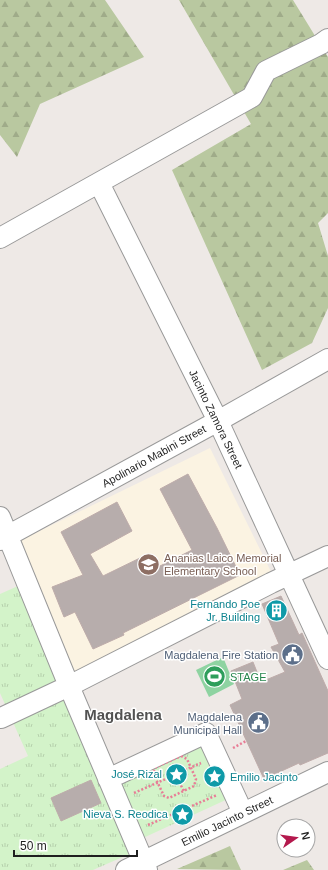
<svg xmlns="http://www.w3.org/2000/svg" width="328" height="870" font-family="Helvetica,sans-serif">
  <defs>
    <pattern id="forest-firs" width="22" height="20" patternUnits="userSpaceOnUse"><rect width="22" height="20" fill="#b9c8a0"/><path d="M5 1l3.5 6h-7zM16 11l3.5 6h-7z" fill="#9fab89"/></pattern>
    <pattern id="park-tufts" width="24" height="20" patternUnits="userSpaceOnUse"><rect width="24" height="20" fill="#d3f3c9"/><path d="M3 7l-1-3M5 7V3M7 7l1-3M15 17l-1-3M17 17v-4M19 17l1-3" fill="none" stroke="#b5d0ac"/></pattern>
  </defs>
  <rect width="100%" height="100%" fill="#eee9e6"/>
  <path fill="#fbf3e2" d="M210,448L278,586L82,689L19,541Z"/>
  <path fill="url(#forest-firs)" d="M0,0H105L144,57L40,104L17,157L0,135Z
    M179,0H293L328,57V213L318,223L328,256V308L312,343L262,370L172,170L251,124Z
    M230,846L241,870L177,869Z
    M307,860L314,870H283Z"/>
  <path fill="url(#park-tufts)" d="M18,586L134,852L93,870H0V769L28,756L0,693V594Z
    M203,739L230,798L143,838L116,779Z"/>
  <path fill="#8ed3a1" d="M223,657L234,684L209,697L196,670Z"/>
  <path fill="#b7adac" stroke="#beacaa" d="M188,474L217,528L240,575L123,633L124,635L93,649L75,612L64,617L52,587L83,575L61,532L117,502L132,531L90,554L103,576L142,557L148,572L192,550L160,489Z
    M281,596L299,635L302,633L328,691V753L300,765L299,763L264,779L230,705L242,699L231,671L253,662L261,682L285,672L271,647L279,644L262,604Z
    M91,780L101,803L61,821L51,798Z"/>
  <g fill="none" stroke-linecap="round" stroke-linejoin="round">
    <defs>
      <path id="minor" d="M99,183L218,421L328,659
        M0,238L252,97L266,71L321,44L328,39
        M0,517L69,686L147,870
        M0,540L218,421L328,359
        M1,718L69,686L271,583L328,556
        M108,779L206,733L243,813
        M126,870L328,772"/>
    </defs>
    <use href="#minor" stroke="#999" stroke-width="22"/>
    <path stroke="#e87d96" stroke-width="2.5" stroke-dasharray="2 2" stroke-linecap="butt" d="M233,748L246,741
      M181,756L187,759L196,779L194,786L169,798L164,796L153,773L156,767Z
      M167 774a9 9 0 1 1 18 0a9 9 0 1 1-18 0Z
      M185,770L201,763
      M179,782L184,791
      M134,793L168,778
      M148,825L217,795"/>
    <use href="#minor" stroke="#fff" stroke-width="20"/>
  </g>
  <defs>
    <symbol id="school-disc" viewBox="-11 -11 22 22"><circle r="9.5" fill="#8d6e63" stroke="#fff"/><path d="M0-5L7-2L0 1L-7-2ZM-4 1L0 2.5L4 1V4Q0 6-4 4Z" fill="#fff"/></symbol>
    <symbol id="building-disc" viewBox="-11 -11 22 22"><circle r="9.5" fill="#0f9aa8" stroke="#fff"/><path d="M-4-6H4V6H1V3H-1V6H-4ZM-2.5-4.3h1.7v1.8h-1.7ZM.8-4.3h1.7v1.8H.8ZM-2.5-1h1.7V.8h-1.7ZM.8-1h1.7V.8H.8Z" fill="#fff"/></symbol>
    <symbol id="civic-disc" viewBox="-11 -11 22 22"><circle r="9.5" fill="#5c6f8a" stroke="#fff"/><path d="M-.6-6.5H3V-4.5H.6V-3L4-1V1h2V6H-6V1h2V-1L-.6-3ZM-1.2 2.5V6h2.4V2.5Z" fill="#fff"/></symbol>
    <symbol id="stadium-disc" viewBox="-11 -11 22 22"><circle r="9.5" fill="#2e9e5b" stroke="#fff"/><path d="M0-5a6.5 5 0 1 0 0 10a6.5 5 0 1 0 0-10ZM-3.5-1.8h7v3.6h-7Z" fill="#fff"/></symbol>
    <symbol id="sight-disc" viewBox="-11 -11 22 22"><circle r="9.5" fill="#0f9aa8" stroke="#fff"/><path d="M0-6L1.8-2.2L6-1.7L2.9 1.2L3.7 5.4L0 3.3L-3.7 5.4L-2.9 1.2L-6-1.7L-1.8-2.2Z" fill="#fff"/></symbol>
  </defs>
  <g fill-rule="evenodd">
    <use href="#school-disc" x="136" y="552" width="25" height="25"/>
    <use href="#building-disc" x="264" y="598" width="25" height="25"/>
    <use href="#civic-disc" x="280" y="642" width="25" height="25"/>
    <use href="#stadium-disc" x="202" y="664" width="25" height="25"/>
    <use href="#civic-disc" x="246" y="710" width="25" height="25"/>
    <use href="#sight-disc" x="164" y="762" width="25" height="25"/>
    <use href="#sight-disc" x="202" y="764" width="25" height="25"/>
    <use href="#sight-disc" x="170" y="802" width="25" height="25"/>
  </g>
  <g text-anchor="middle" stroke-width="3" stroke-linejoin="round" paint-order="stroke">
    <g font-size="11" fill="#1f1f1f" stroke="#fff">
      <text transform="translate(216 419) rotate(64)" y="4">Jacinto Zamora Street</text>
      <text transform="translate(154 456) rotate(-29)" y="4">Apolinario Mabini Street</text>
      <text transform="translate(227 821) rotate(-26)" y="4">Emilio Jacinto Street</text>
    </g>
    <g font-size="11" fill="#785e54" stroke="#fff" text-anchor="start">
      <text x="164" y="562">Ananias Laico Memorial<tspan x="164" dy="13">Elementary School</tspan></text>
    </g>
    <g font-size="11" fill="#0d838f" stroke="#fff" text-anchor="end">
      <text x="260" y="608">Fernando Poe<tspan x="260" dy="13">Jr. Building</tspan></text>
      <text x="162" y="778">José Rizal</text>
      <text x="230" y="781" text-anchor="start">Emilio Jacinto</text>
      <text x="168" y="818">Nieva S. Reodica</text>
    </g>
    <g font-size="11" fill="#4e5e75" stroke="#fff" text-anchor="end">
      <text x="278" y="659">Magdalena Fire Station</text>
      <text x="242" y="721">Magdalena<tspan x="242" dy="13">Municipal Hall</tspan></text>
    </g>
    <g font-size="11" fill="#27864d" stroke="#fff" text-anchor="start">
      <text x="230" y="681">STAGE</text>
    </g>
    <g font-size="15" font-weight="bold" fill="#525252" stroke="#fff">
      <text x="123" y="720">Magdalena</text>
    </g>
  </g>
  <g transform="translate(296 838) rotate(77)"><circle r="19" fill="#ffffff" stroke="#a5a5a5"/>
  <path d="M0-3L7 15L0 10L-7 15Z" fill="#b4194d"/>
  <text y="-6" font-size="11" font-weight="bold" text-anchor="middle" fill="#1f1f1f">N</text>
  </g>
  <path d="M14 850v6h123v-6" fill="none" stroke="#1f1f1f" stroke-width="2"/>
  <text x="20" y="850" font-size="12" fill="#1f1f1f" stroke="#ffffff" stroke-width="3" paint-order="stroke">50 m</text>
</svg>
